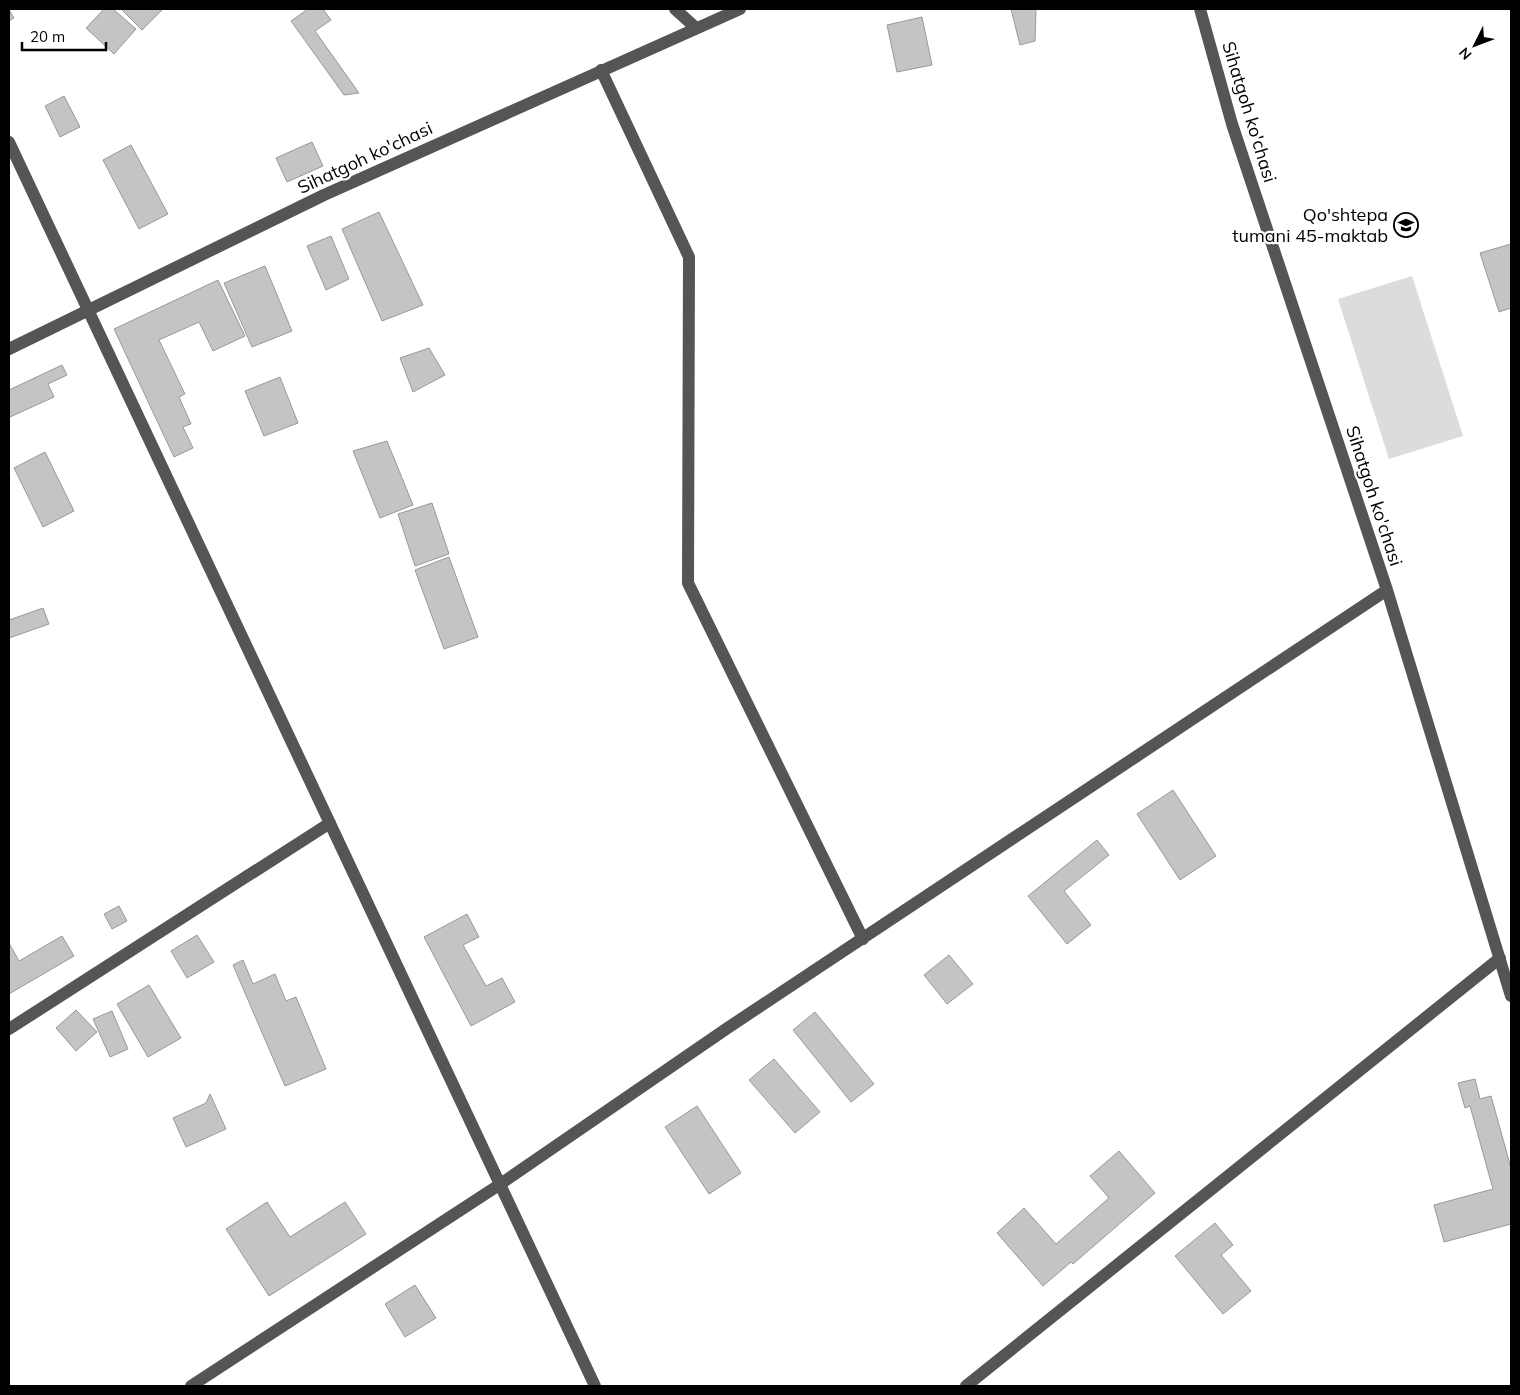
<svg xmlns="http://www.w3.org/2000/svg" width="1520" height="1395" font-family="Mulish,sans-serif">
  <rect width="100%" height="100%" fill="#fff"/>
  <path fill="#dcdcdc" d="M1412,276L1463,436L1389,459L1338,299Z"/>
  <path fill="#c4c4c4" stroke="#999" d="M104,9H113L136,29L114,54L86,28Z
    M121,9H161L162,10L142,30Z
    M308,9H323L331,20L315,31L359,93L344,95L291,21Z
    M1011,9H1036L1035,41L1020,45Z
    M9,10L14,18L9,21Z
    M922,17L932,65L897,72L887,25Z
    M64,96L80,127L60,137L45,106Z
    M312,142L323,166L287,182L276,158Z
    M131,145L168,214L139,229L103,160Z
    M379,212L423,305L382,321L342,229Z
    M331,236L349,279L326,290L307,246Z
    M1511,244V308L1499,312L1480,253Z
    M265,266L292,331L252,347L224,283Z
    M218,280L245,336L213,351L199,322L159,340L185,394L179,397L191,424L183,427L193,448L174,457L114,329Z
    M429,348L445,375L413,392L400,358Z
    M62,365L67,375L48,384L54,397L10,417L9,414V390Z
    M280,377L298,423L264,436L245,391Z
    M387,441L413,505L380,518L353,451Z
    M45,452L74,511L43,527L14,468Z
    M432,503L449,554L415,566L398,514Z
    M449,557L478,637L444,649L415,570Z
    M43,608L49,624L9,638V620Z
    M1173,790L1216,856L1180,880L1137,814Z
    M1097,840L1109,855L1064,891L1091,925L1067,944L1028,896Z
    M119,906L127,921L112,929L104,914Z
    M467,914L479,937L463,945L486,986L502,978L515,1002L471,1026L424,937Z
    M197,935L214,962L187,978L171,951Z
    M62,936L74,956L9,994V943L19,961Z
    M949,955L973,984L947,1004L924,975Z
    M243,960L253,984L275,974L286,1001L296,997L326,1069L285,1086L233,965Z
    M149,985L181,1038L148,1057L117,1004Z
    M76,1010L97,1032L76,1051L56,1028Z
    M112,1011L128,1049L110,1057L93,1019Z
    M815,1012L874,1084L851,1102L793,1030Z
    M774,1059L820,1112L795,1133L749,1080Z
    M1475,1079L1480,1099L1491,1096L1511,1168V1224L1444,1242L1434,1205L1493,1189L1470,1106L1465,1108L1458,1083Z
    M210,1094L226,1129L186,1147L173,1118L206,1103Z
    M697,1106L741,1173L709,1194L665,1127Z
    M1119,1151L1155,1193L1073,1264L1071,1262L1043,1286L997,1233L1024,1208L1056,1244L1109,1198L1090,1176Z
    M267,1202L290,1237L345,1202L366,1234L269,1296L226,1229Z
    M1215,1223L1233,1245L1221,1255L1251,1291L1223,1314L1175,1256Z
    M415,1285L436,1318L405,1337L385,1304Z"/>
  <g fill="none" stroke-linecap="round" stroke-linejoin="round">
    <path stroke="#555" stroke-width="12" d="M675,9L696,28
      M1200,9L1232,124L1387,590L1511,996
      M601,70L689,257L688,583L863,939
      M9,142L595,1386
      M9,349L324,195L740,9
      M9,1029L330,823
      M191,1386L499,1185L729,1027L1387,590
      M966,1386L1500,958"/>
  </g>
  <defs>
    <symbol id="school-ring" viewBox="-11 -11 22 22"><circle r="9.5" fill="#fff" stroke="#000" stroke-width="1.5"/><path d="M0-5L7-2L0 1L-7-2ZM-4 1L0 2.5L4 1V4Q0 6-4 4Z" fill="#000"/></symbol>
  </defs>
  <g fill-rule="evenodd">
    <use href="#school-ring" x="1392" y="211" width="28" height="28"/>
  </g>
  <g text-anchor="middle" stroke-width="4.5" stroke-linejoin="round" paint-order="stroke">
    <g font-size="18" fill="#000" stroke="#fff">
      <text transform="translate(1249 112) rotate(73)" y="6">Sihatgoh ko'chasi</text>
      <text transform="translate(365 158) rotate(-25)" y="6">Sihatgoh ko'chasi</text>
      <text transform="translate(1374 496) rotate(72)" y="6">Sihatgoh ko'chasi</text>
    </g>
    <g font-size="18" fill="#000" stroke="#fff" text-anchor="end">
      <text x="1388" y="221">Qo'shtepa<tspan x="1388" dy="21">tumani 45-maktab</tspan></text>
    </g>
  </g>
  <rect width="1520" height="1395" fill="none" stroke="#000000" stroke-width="20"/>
  <g transform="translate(1475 45) rotate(228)" stroke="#ffffff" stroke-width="4" paint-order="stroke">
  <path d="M0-4L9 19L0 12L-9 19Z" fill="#000000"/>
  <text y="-8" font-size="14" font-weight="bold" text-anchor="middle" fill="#000000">N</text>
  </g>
  <path d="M22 42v8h84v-8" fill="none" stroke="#000000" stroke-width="2.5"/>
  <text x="30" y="42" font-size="15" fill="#000000" stroke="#ffffff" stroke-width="4" paint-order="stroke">20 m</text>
</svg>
